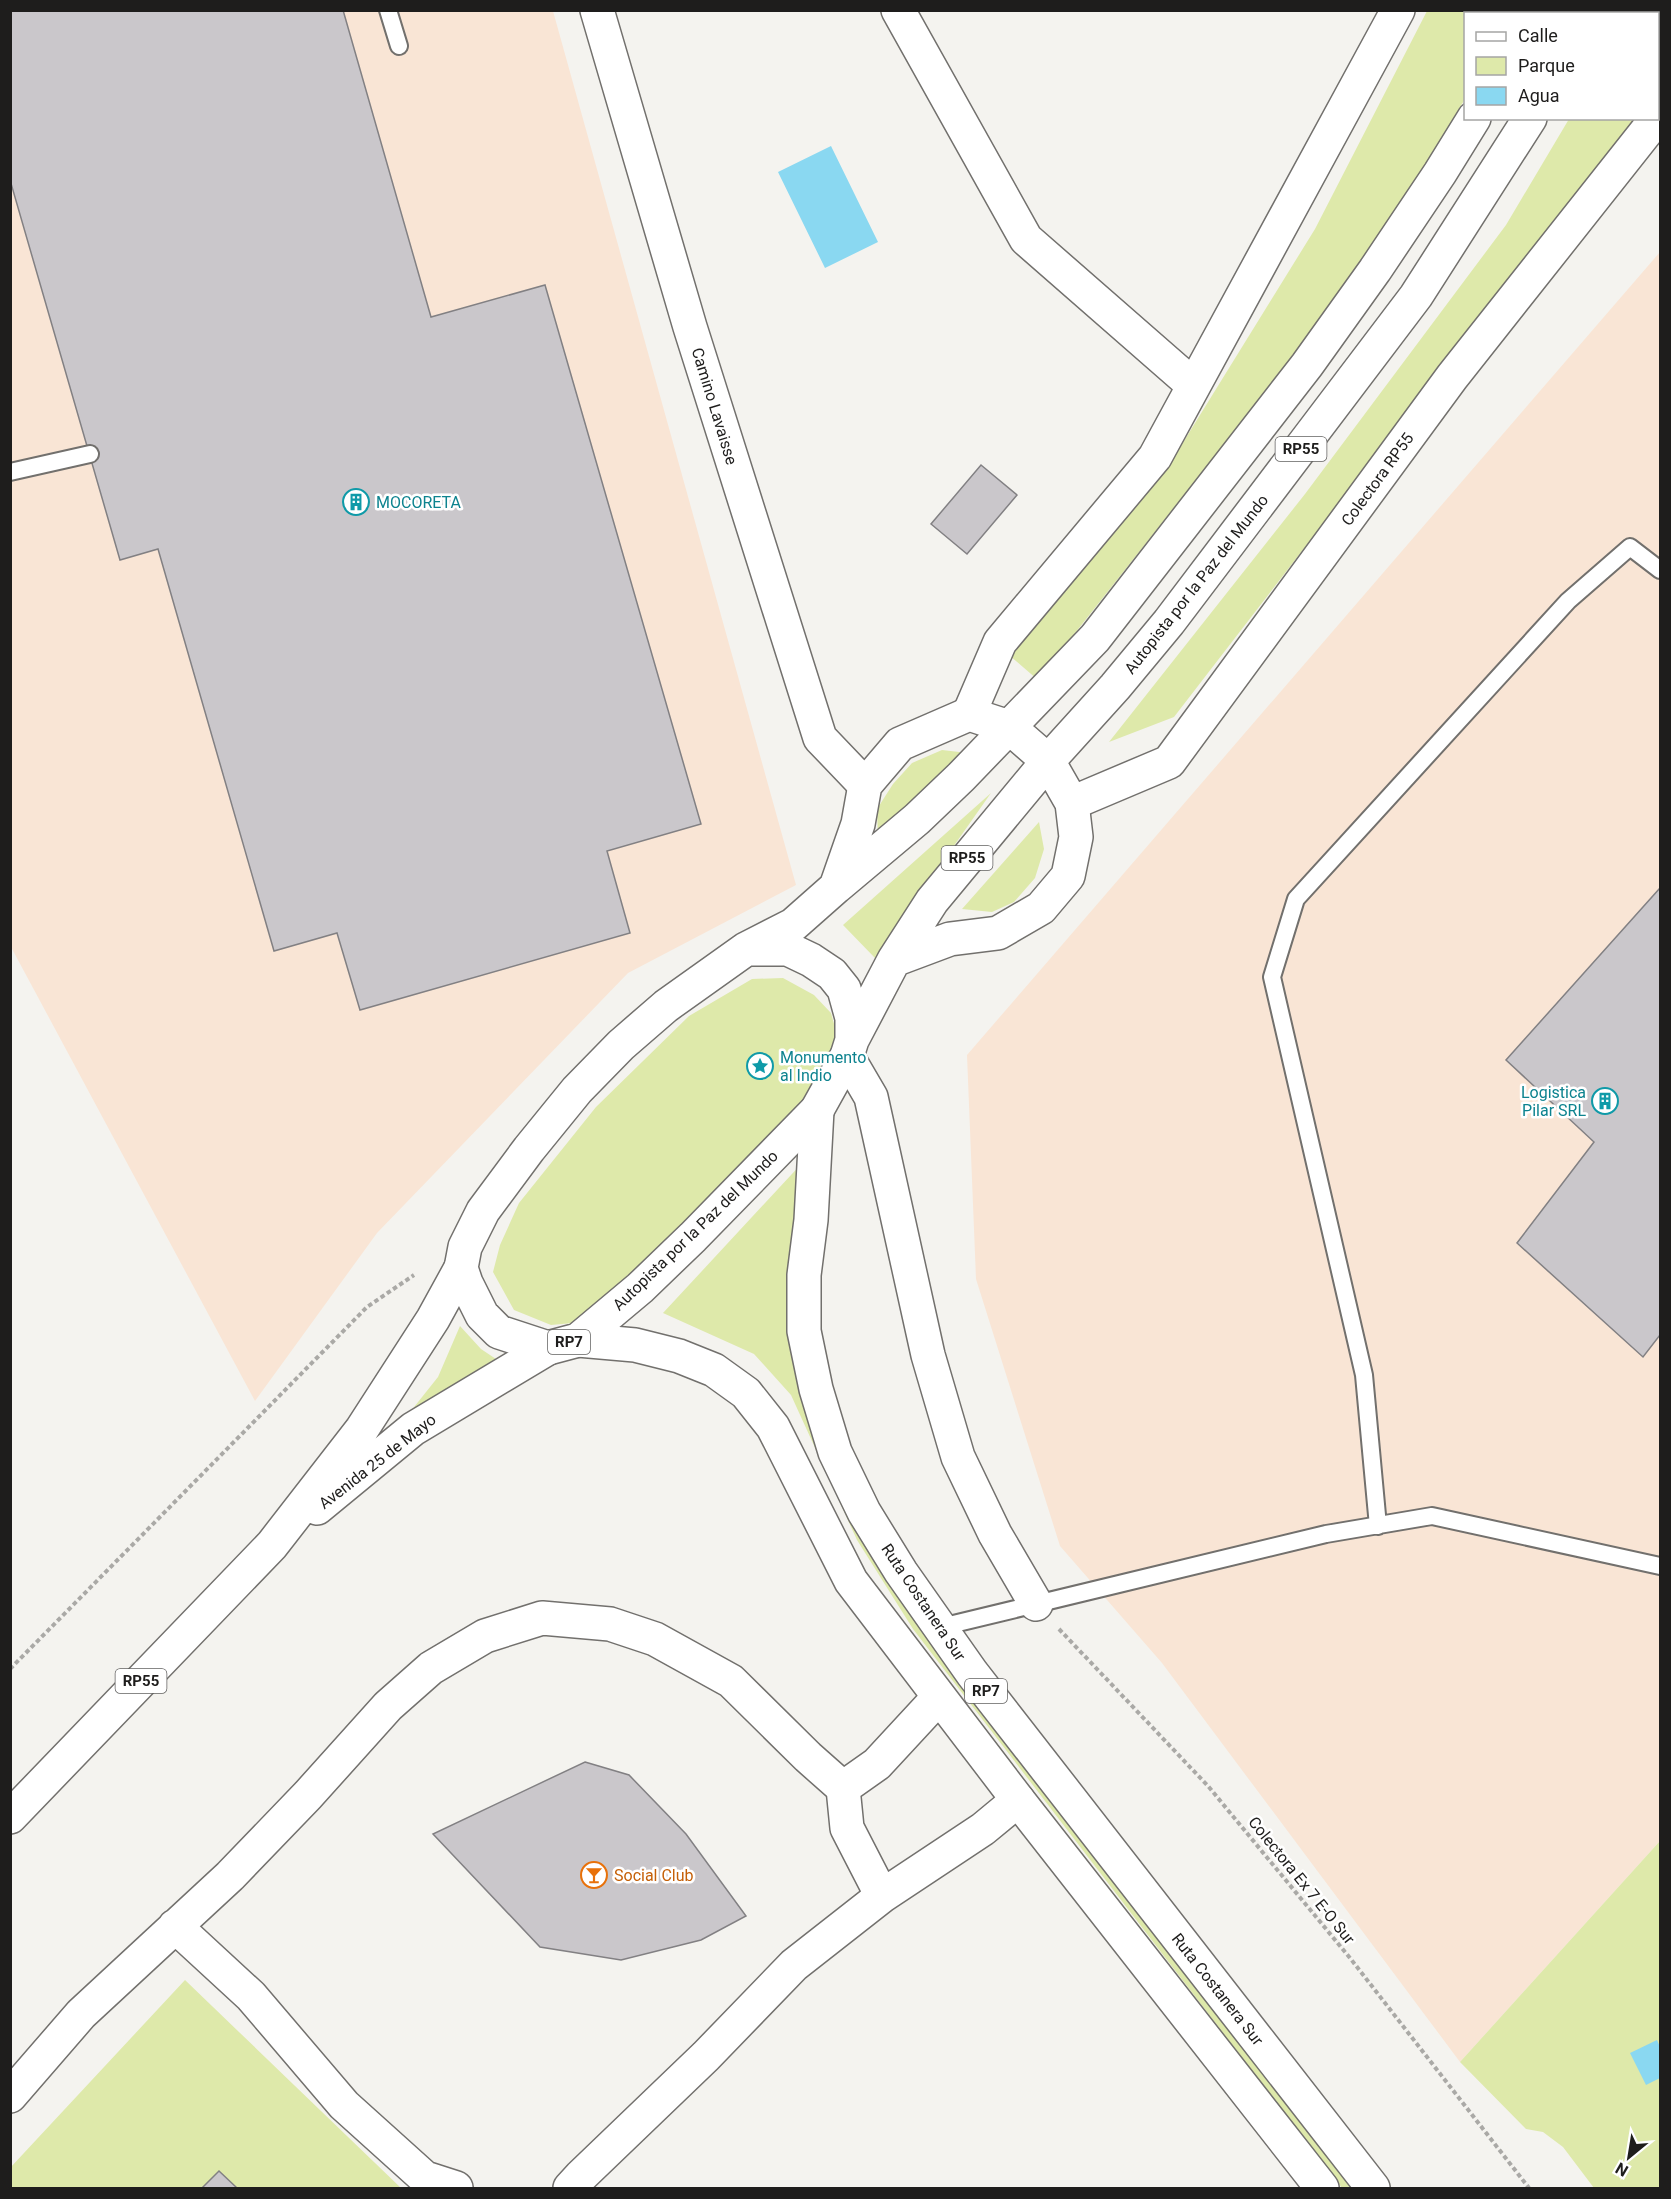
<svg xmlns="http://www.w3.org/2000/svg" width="1671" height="2199" font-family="Roboto,sans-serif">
  <rect width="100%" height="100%" fill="#f4f3ef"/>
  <path fill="#f9e5d5" d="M10,11H553L796,885L628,973L377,1233L255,1401L11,947Z
    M1660,252V1841L1460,2062L1162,1663L1060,1546L976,1279L967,1055Z"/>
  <path fill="#dee9aa" d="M1427,11H1519L1517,13L1466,14L1465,99L1375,248L1229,438L1038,680L1009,655L1166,470L1315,229Z
    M1634,11H1660V82L1658,86V14L1632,13Z
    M1569,119H1635L1174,717L1109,742L1305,494L1506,225Z
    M942,750L968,753L878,841L877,809L893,784L912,763Z
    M991,793L875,958L843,925Z
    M1039,822L1044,849L1035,878L1014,902L992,912L962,909Z
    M783,978L814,995L831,1013L838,1038L801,1116L584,1322L551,1325L514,1310L493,1272L500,1245L519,1203L596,1107L689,1016L752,979Z
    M804,1161L817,1427L1356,2188H1342L913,1629L857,1540L791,1395L754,1354L663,1313Z
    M460,1326L481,1349L502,1363L383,1446L438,1377Z
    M1660,1841V2188H1594L1563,2147L1543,2132L1526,2129L1460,2062Z
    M185,1980L401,2188H11L10,2168Z"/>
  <path fill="#8ad8f1" d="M831,146L878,242L825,268L778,172Z
    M1657,2040L1660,2047V2078L1646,2085L1630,2053Z"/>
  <path fill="#cac7cb" stroke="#828083" stroke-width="1.5" d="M10,10H343L431,317L545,285L701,824L607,851L630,933L360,1010L337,933L274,951L158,549L120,560L10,180Z
    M981,465L1017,495L967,554L931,524Z
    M1660,888V1335L1643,1357L1517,1243L1594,1142L1506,1060Z
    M585,1762L629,1775L686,1834L746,1916L701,1940L621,1960L540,1947L433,1834Z
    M219,2171L237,2188H202Z"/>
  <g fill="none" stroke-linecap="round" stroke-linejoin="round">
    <defs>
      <path id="service" d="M388,10L399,46
        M10,472L90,454
        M1378,1526L1364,1375L1272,977L1296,899L1568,601L1630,547L1660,570
        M941,1627L1326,1534L1432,1516L1660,1566"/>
      <path id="minor" d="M597,10L690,327L820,738L865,785
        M898,10L1026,239L1193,385
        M969,714L1000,642L1155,457L1398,10
        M1072,803L1169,762L1452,377L1657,118
        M847,1056L871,1097L928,1355L958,1457L995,1534L1036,1604
        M843,1788L847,1828L882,1896
        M175,1926L251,1996L344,2105L425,2178L456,2188
        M10,2096L81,2014L230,1876L308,1795L388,1706L431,1668L485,1636L542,1618L610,1624L655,1639L731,1681L808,1757L843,1788L877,1764L939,1697
        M570,2188L581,2176L706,2056L794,1965L882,1896L983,1829L1018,1800"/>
      <path id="primary" d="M817,1110L811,1220L804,1275V1331L816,1389L835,1452L864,1512L901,1572L972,1673L1373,2188
        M578,1340L635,1345L679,1356L714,1370L746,1393L773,1427L851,1581L1018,1800L1322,2188
        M317,1508L413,1429L548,1348
        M10,1817L272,1545L362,1429L433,1319L461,1268"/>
      <path id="trunk" d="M1536,14L1537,10
        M1589,14L1591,10
        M836,887L858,824L865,785L900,744L969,714L1009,727L1048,761L1072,803L1076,837L1068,876L1041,908L998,933L950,939L894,960
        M746,949H788L811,960L832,974L844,989L852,1018V1040L847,1056L817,1110L693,1237L640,1288L578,1340L548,1348L499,1332L482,1315L466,1283L461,1268L465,1247L483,1211L529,1149L577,1090L621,1045L666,1006L746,949L793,925L836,887L917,819L961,777L1095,638L1307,365L1375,270L1440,173L1474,118
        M852,1040L894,960L932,901L1048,761L1115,687L1169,622L1416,296L1530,118"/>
    </defs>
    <use href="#service" stroke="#72706d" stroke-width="20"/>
    <use href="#minor" stroke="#72706d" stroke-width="36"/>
    <use href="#primary" stroke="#72706d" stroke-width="36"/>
    <use href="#trunk" stroke="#72706d" stroke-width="36"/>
    <path stroke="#aaa9a6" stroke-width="4" stroke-dasharray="4.5 3" stroke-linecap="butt" d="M1059,1629L1208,1786L1350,1958L1529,2188
      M10,1669L367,1307L414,1275"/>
    <use href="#service" stroke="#fff" stroke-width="16"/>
    <use href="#minor" stroke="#fff" stroke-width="33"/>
    <use href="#primary" stroke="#fff" stroke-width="33"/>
    <use href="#trunk" stroke="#fff" stroke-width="33"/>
  </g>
  <defs>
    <symbol id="building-ring" viewBox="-11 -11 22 22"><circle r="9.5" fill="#fff" stroke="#0f9aa8" stroke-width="1.5"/><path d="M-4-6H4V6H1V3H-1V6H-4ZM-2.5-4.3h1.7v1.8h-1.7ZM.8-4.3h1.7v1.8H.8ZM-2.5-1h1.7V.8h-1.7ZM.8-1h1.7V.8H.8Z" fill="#0f9aa8"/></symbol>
    <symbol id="sight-ring" viewBox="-11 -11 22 22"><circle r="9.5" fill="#fff" stroke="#0f9aa8" stroke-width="1.5"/><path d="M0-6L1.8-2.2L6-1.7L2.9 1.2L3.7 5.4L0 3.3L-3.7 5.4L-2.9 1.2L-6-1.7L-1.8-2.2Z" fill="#0f9aa8"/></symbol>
    <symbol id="bar-ring" viewBox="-11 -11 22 22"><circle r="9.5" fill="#fff" stroke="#e8710a" stroke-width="1.5"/><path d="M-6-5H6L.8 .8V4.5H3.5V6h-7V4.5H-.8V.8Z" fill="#e8710a"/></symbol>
  </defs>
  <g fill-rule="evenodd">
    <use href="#building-ring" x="341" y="487" width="30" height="30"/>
    <use href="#sight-ring" x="745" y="1051" width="30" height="30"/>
    <use href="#building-ring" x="1590" y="1086" width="30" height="30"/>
    <use href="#bar-ring" x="579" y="1860" width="30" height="30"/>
  </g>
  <g text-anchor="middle" stroke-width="5" stroke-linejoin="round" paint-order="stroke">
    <g fill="#fff" stroke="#626160" stroke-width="1.5">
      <rect x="1275.5" y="437" width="51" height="24" rx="4.5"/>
      <rect x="941.5" y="846" width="51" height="24" rx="4.5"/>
      <rect x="548" y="1330" width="42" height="24" rx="4.5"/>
      <rect x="115.5" y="1669" width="51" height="24" rx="4.5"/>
      <rect x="965" y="1679" width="42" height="24" rx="4.5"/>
    </g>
    <g font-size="15" font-weight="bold" fill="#1e1d1c">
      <text x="1301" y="454">RP55</text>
      <text x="967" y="863">RP55</text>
      <text x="569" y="1347">RP7</text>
      <text x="141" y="1686">RP55</text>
      <text x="986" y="1696">RP7</text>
    </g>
    <g font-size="16" fill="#1e1d1c" stroke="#fff">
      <text transform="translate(715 406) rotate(73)" y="6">Camino Lavaisse</text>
      <text transform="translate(1377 479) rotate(-54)" y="6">Colectora RP55</text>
      <text transform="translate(1196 584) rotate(-52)" y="6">Autopista por la Paz del Mundo</text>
      <text transform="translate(695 1230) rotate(-44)" y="6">Autopista por la Paz del Mundo</text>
      <text transform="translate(377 1461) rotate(-38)" y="6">Avenida 25 de Mayo</text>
      <text transform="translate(924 1602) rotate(56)" y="6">Ruta Costanera Sur</text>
      <text transform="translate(1302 1880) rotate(51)" y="6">Colectora Ex 7 E-O Sur</text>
      <text transform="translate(1218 1989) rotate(52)" y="6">Ruta Costanera Sur</text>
    </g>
    <g font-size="16" fill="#0d838f" stroke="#fff" text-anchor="start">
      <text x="376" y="508">MOCORETA</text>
      <text x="780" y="1063">Monumento<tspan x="780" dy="18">al Indio</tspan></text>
      <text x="1586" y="1098" text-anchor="end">Logistica<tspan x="1586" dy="18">Pilar SRL</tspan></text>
    </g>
    <g font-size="16" fill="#c56008" stroke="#fff" text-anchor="start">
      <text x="614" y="1881">Social Club</text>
    </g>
  </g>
  <rect width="1671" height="2199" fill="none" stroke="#1e1d1c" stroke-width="24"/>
  <rect x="1464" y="12" width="195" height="108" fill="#ffffff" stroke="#a5a5a4" stroke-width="1.5"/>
  <rect x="1476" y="32" width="30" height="9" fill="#ffffff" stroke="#a5a5a4" stroke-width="1.5"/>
  <text x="1518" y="42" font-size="18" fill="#1e1d1c">Calle</text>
  <rect x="1476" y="57" width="30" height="18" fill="#dee9aa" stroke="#a5a5a4" stroke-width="1.5"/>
  <text x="1518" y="72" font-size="18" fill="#1e1d1c">Parque</text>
  <rect x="1476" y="87" width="30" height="18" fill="#8ad8f1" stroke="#a5a5a4" stroke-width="1.5"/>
  <text x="1518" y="102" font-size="18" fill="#1e1d1c">Agua</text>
  <g transform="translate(1629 2157) rotate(210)" stroke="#ffffff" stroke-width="4.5" paint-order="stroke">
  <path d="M0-4.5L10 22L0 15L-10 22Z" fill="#1e1d1c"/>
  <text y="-9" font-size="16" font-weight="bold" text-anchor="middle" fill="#1e1d1c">N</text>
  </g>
</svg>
